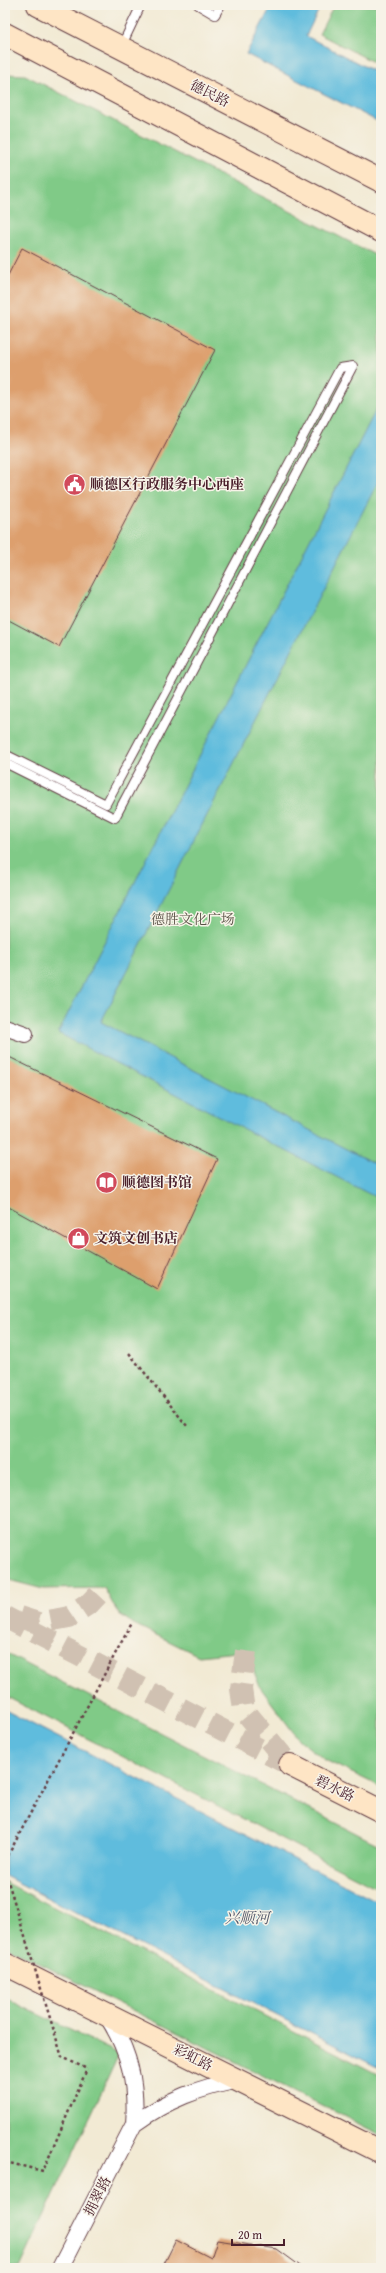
<svg xmlns="http://www.w3.org/2000/svg" width="386" height="2273" font-family="'Gentium Book Plus','Noto Serif SC',serif">
  <rect width="100%" height="100%" fill="#f7f3e8"/>
  <filter id="ink" filterUnits="userSpaceOnUse"><feTurbulence type="fractalNoise" baseFrequency=".025" numOctaves="2"/><feDisplacementMap in="SourceGraphic" scale="8" xChannelSelector="R" yChannelSelector="G"/><feConvolveMatrix kernelMatrix="1 2 1 2 8 2 1 2 1" color-interpolation-filters="sRGB"/></filter>
  <filter id="wash" filterUnits="userSpaceOnUse"><feTurbulence type="fractalNoise" baseFrequency=".012" numOctaves="4" result="noise"/><feDisplacementMap in="SourceGraphic" scale="16" xChannelSelector="R" yChannelSelector="G"/><feGaussianBlur stdDeviation="0.9" result="paint"/><feColorMatrix in="noise" values="0 0 0 0 0 0 0 0 0 0 0 0 0 0 0 0 0 1.4 0 .05"/><feComposite in="paint" operator="in"/></filter>
  <g filter="url(#wash)">
    <rect width="100%" height="100%" fill="#f2ead4"/>
    <path fill="#80ca87" stroke="#657459" d="M334,5H381V66L319,34Z
      M5,74L25,75L381,258V1787L325,1760L299,1740L260,1687L246,1651L199,1656L132,1623L118,1613L104,1588L43,1589L5,1579Z
      M5,1653L381,1846V1890L5,1696Z
      M5,1882L381,2076V2135L5,1946Z
      M5,1998L119,2054L20,2268H5Z"/>
    <path fill="#5ebcdd" stroke="#546e84" d="M272,5H321L306,36L381,75V123L246,54Z
      M381,400V476L101,1022L381,1167V1200L58,1033Z
      M5,1710L381,1904V2069L5,1876Z"/>
    <g id="blocks">
      <path fill="#dd9f6d" d="M22,248L215,350L59,647L5,618V281Z
        M5,1055L217,1159L157,1289L5,1205Z
        M176,2240L211,2258L217,2240L277,2249L303,2268H162Z"/>
    </g>
  </g>
  <g filter="url(#ink)">
    <use href="#blocks" fill-opacity="0" stroke="#633d44" stroke-width="1"/>
    <g fill="none" stroke-linecap="round" stroke-linejoin="round">
      <path stroke="#d0c1b2" stroke-width="22" stroke-dasharray="22 11" stroke-linecap="butt" d="M5,1617L290,1765
        M19,1617L38,1623L69,1617L90,1603L104,1588
        M246,1651L241,1689L244,1710L284,1758"/>
      <defs>
        <path id="lane" d="M198,5L215,15L221,5
          M121,47L141,5
          M5,754L106,804L340,368L353,366L115,818L5,763"/>
        <path id="street" d="M5,1027L25,1034
          M134,2124C167,2100 200,2087 240,2080
          M60,2268L134,2124C137,2083 129,2050 107,2016"/>
        <path id="secondary" d="M38,5L381,181
          M5,34L381,231
          M290,1765L381,1811
          M5,1964L381,2152"/>
      </defs>
      <use href="#lane" stroke="#633d44" stroke-width="10"/>
      <use href="#street" stroke="#633d44" stroke-width="18"/>
      <use href="#secondary" stroke="#633d44" stroke-width="24"/>
      <path stroke="#633d44" stroke-width="2.5" stroke-dasharray="3 3" stroke-linecap="butt" d="M129,1353L187,1426
        M121,1643L132,1623
        M5,2162L43,2171L87,2069"/>
      <use href="#lane" stroke="#fff" stroke-width="8"/>
      <use href="#street" stroke="#fff" stroke-width="16"/>
      <use href="#secondary" stroke="#fee5c5" stroke-width="22"/>
      <path stroke="#633d44" stroke-width="2.5" stroke-dasharray="3 3" stroke-linecap="butt" d="M5,1861L121,1643
        M5,1872L62,2057L87,2069"/>
    </g>
  </g>
  <defs>
    <symbol id="civic-disc" viewBox="-11 -11 22 22"><circle r="9.5" fill="#d1495b" stroke="#f7f3e8"/><path d="M-.6-6.5H3V-4.5H.6V-3L4-1V1h2V6H-6V1h2V-1L-.6-3ZM-1.2 2.5V6h2.4V2.5Z" fill="#fff"/></symbol>
    <symbol id="library-disc" viewBox="-11 -11 22 22"><circle r="9.5" fill="#d1495b" stroke="#f7f3e8"/><path d="M-6-4Q-3-5.5-.7-3.5V5Q-3 3-6 4ZM6-4Q3-5.5 .7-3.5V5Q3 3 6 4Z" fill="#fff"/></symbol>
    <symbol id="shop-disc" viewBox="-11 -11 22 22"><circle r="9.5" fill="#d1495b" stroke="#f7f3e8"/><path d="M-5-2.5h2.3a2.7 3.5 0 0 1 5.4 0H5L5.5 6h-11ZM-1.5-2.5h3a1.5 2.3 0 0 0-3 0Z" fill="#fff"/></symbol>
  </defs>
  <g fill-rule="evenodd">
    <use href="#civic-disc" x="62" y="472" width="25" height="25"/>
    <use href="#library-disc" x="94" y="1170" width="25" height="25"/>
    <use href="#shop-disc" x="66" y="1226" width="25" height="25"/>
  </g>
  <g text-anchor="middle" stroke-width="3" stroke-linejoin="round" paint-order="stroke">
    <g font-size="14" fill="#4a1f2b" stroke="#f7f3e8">
      <text transform="translate(210 93) rotate(27)" y="5">德民路</text>
      <text transform="translate(335 1788) rotate(26)" y="5">碧水路</text>
      <text transform="translate(193 2057) rotate(27)" y="5">彩虹路</text>
      <text transform="translate(97 2196) rotate(-63)" y="5">拥翠路</text>
    </g>
    <g font-size="14" font-weight="bold" fill="#4a1f2b" stroke="#f7f3e8" text-anchor="start">
      <text x="90" y="489">顺德区行政服务中心西座</text>
      <text x="122" y="1187">顺德图书馆</text>
      <text x="94" y="1243">文筑文创书店</text>
    </g>
    <g font-size="14" fill="#5a5247" stroke="#f7f3e8">
      <text x="193" y="924">德胜文化广场</text>
    </g>
    <g font-size="15" font-style="italic" fill="#515669" stroke="#f7f3e8">
      <text x="247" y="1923">兴顺河</text>
    </g>
  </g>
  <rect width="386" height="2273" fill="none" stroke="#f7f3e8" stroke-width="20"/>
  <path d="M232 2239v6h52v-6" fill="none" stroke="#4a1f2b" stroke-width="2"/>
  <text x="238" y="2239" font-size="12" fill="#4a1f2b" stroke="#f7f3e8" stroke-width="3" paint-order="stroke">20 m</text>
</svg>
